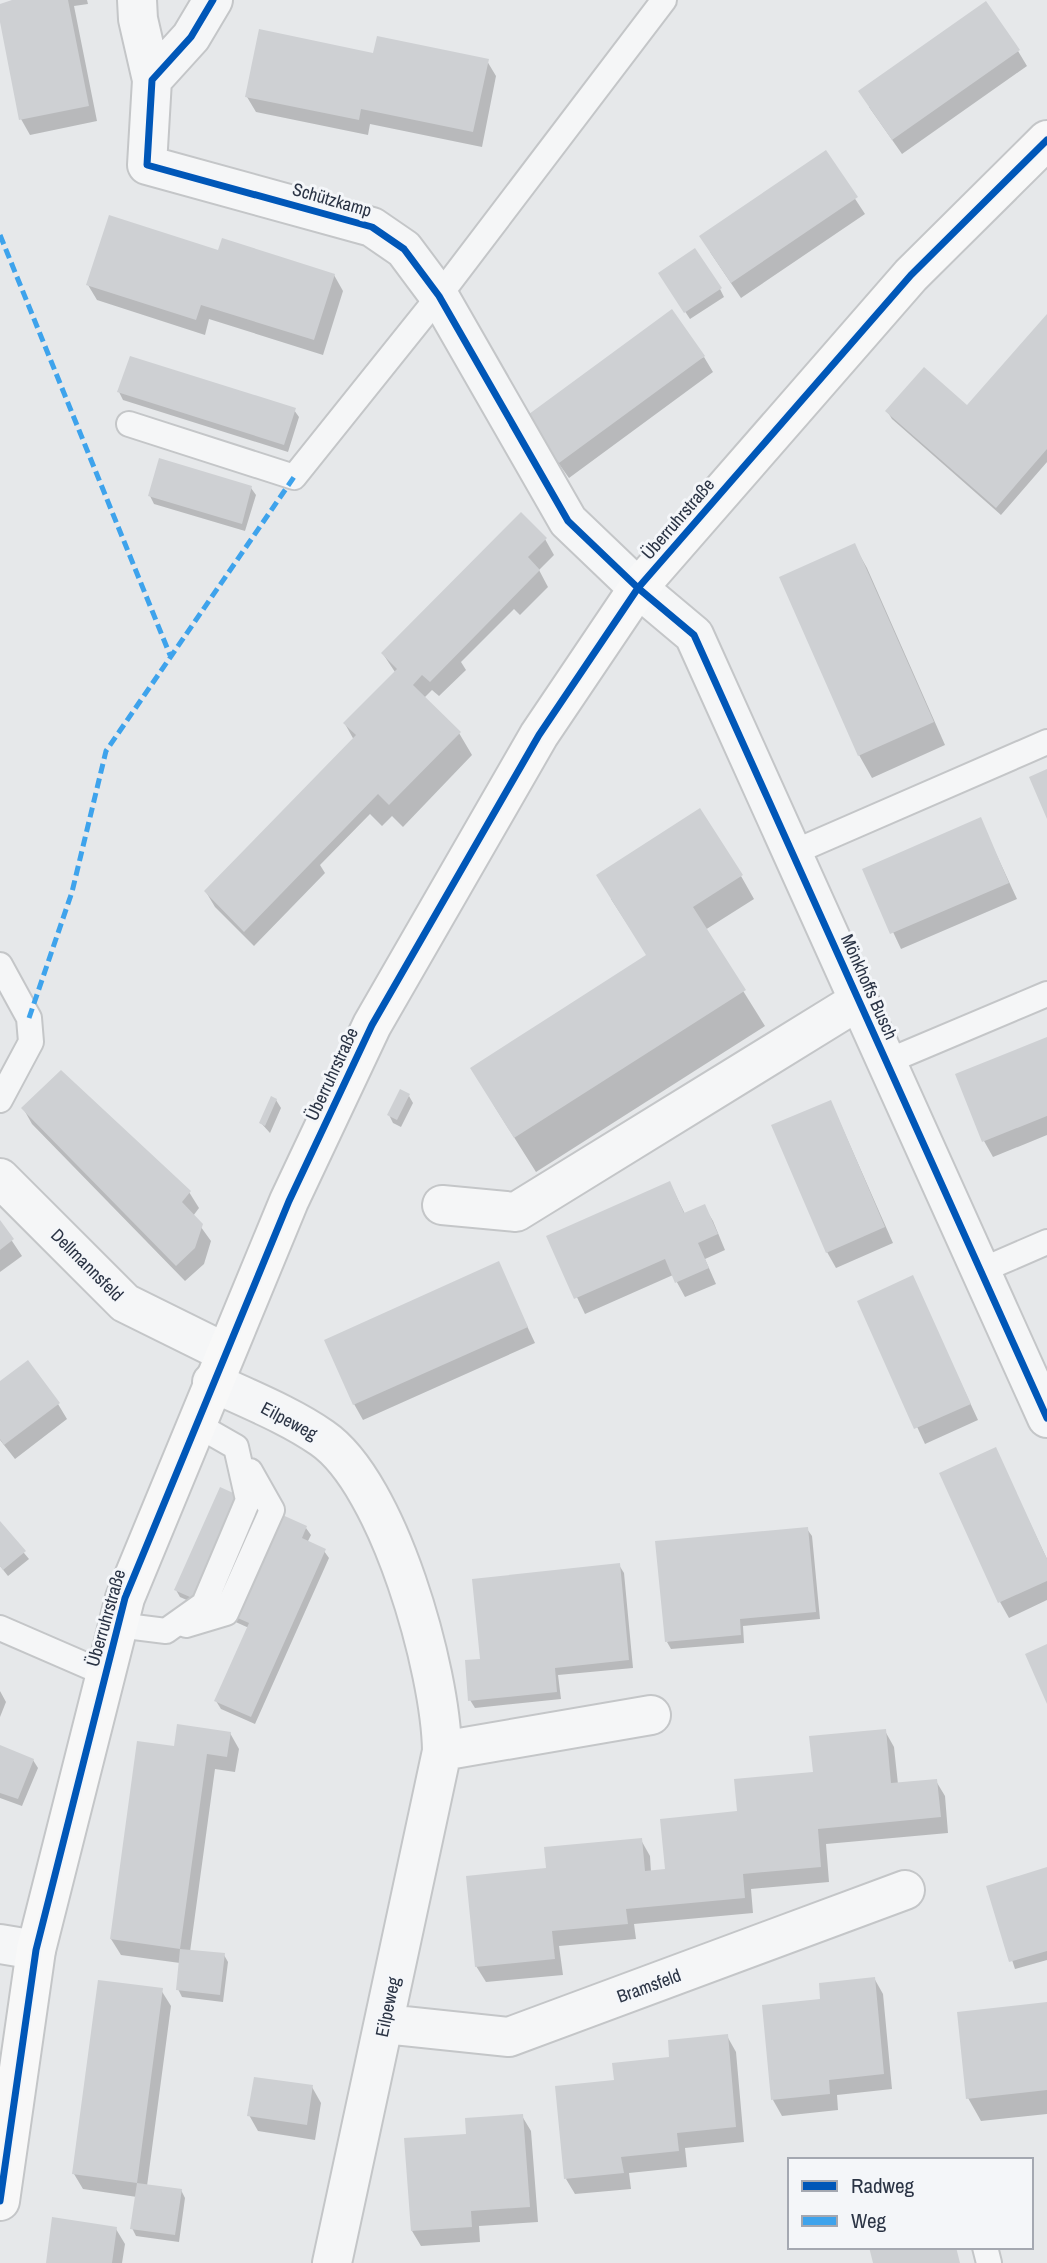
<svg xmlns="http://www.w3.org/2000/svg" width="1047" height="2263" font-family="'Archivo Narrow',sans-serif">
  <rect width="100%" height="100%" fill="#e6e8ea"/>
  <path fill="#0003" d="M14,0H87L88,4L74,6L97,121L30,135L21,119L0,13V6Z
    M1018,51L1027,66L902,154L869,107Z
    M375,55L487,61L496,76L482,147L370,124L368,135L256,112L247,97Z
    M825,153L865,214L741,298L710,252Z
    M220,252L334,275L343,291L323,355L209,319L205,335L97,300L88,285Z
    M665,281L720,289L724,297L690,319Z
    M1047,317V462L1001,515L892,419L887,411L968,408Z
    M704,357L713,372L569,478L537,433Z
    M119,392L294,410L299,417L288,452L123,400Z
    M251,488L256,495L245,531L154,504L150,496Z
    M545,539L554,555L539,570L548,587L520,615L514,609L461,662L466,670L439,696L432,690L424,698L459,733L472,755L403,827L392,816L382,826L370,814L320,865L325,873L254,946L215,907L206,892L354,740L345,724L395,672L383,654Z
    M854,545L867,568L945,745L872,778L859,755Z
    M980,819L1017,899L901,949L864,870Z
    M741,876L754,899L705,930L765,1026L536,1172L493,1104L648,956L611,899Z
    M1047,1039V1135L993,1157L984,1141Z
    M409,1096L413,1103L401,1127L393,1123L389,1115Z
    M276,1100L281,1108L270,1133L261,1123Z
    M831,1102L893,1243L836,1268L827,1252Z
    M23,1108L189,1192L199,1208L193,1216L211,1241L204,1264L185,1281L32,1124Z
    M670,1183L685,1214L704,1206L713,1221L725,1250L705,1259L716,1284L685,1297L673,1275L585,1314L548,1237Z
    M0,1223L22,1256L0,1272Z
    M498,1264L535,1343L363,1420L354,1404Z
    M912,1277L978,1420L925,1444L859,1302Z
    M0,1383L58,1404L67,1419L15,1459L0,1440Z
    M995,1449L1047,1559V1600L1009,1618L1000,1602Z
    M0,1524L29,1559L8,1576L0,1566Z
    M306,1528L311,1535L307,1543L324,1551L329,1558L255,1724L221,1709L216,1701L249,1628L180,1597L176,1590Z
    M807,1529L812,1536L820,1619L743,1626L744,1643L671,1649L667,1642Z
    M619,1565L624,1573L633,1668L558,1675L561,1699L475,1708L470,1700L482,1661Z
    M0,1691L6,1702L0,1717Z
    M885,1731L894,1747L898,1784L936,1781L945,1796L948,1833L826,1844L829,1882L751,1889L753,1913L634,1924L636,1939L559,1946L563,1975L486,1982L476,1966L548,1870L641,1840L650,1856L651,1872L667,1871L739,1813L814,1774Z
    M230,1733L239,1749L235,1772L215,1769L190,1952L224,1955L228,1962L223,2002L182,1997L178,1989L180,1963L121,1955L111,1939L176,1748Z
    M0,1750L33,1760L38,1768L22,1806L0,1798Z
    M1047,1869V1960L1015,1969L988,1887Z
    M874,1978L883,1994L892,2089L837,2095L838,2110L782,2116L773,2100L764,2007L822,2001Z
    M161,1990L171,2006L147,2186L181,2190L185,2198L179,2242L136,2236L132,2228L137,2197L83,2189L74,2174Z
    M1047,2004V2114L981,2121L968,2098Z
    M727,2036L736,2052L744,2142L685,2148L687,2167L629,2173L631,2189L575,2194L566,2179L616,2081Z
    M312,2087L321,2103L315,2140L258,2131L249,2115Z
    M522,2116L531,2131L538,2222L479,2226L480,2242L421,2246L412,2231L468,2136Z
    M116,2229L125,2244L122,2263H48Z"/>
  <path fill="#ced0d3" d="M12,0H68L89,106L19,120L0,22V4Z
    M986,1L1020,50L892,140L858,91Z
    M259,29L373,53L377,36L489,59L473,132L361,109L359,120L245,97Z
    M826,150L858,197L731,283L699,236Z
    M109,215L218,250L222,238L335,274L314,340L201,305L196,320L86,285Z
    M695,248L722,288L684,313L658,273Z
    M672,309L705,356L559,463L525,417Z
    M1047,314V449L996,508L885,411L924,367L967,405Z
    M130,356L296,408L284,445L117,392Z
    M159,458L252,486L242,524L148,496Z
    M521,512L547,538L528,557L540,570L430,682L422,675L413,685L461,732L389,805L378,794L244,932L204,891L356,735L343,723L397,669L381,653Z
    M855,543L934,722L858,756L779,577Z
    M1047,769V819L1029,777Z
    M700,808L743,875L693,907L746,990L514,1138L470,1068L646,955L596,875Z
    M981,817L1009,883L890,934L862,869Z
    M1047,1037V1116L982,1142L955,1074Z
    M61,1070L191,1191L182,1202L203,1224L195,1248L176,1266L21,1108Z
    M400,1089L410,1094L397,1120L387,1115Z
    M271,1096L277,1099L265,1126L259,1123Z
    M831,1100L885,1227L826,1253L771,1125Z
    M670,1181L684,1213L705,1204L718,1234L698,1243L709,1268L675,1283L665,1259L574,1299L546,1236Z
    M0,1220L14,1239L0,1250Z
    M499,1261L528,1327L353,1405L324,1340Z
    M913,1275L971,1404L914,1429L857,1301Z
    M28,1360L60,1403L4,1445L0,1439V1381Z
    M996,1447L1047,1559V1581L998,1603L939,1473Z
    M220,1487L307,1526L302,1538L326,1549L251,1717L214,1701L249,1623L174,1590Z
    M0,1521L26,1551L3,1570L0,1566Z
    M808,1527L816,1612L740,1619L741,1635L665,1642L655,1541Z
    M620,1563L629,1660L555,1668L557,1692L468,1701L465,1660L480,1659L472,1579Z
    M1047,1644V1704L1025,1654Z
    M177,1724L231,1732L227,1757L207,1754L180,1949L225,1953L220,1995L176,1990L180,1949L110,1939L137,1741L174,1746Z
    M886,1729L891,1783L937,1779L941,1817L818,1829L821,1867L743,1874L745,1898L626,1909L628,1924L552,1931L555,1959L475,1967L466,1876L546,1868L544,1847L642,1838L645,1871L665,1869L660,1819L737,1811L734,1779L813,1772L809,1736Z
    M0,1745L34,1759L18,1799L0,1793Z
    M1047,1867V1951L1009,1962L986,1886Z
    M875,1977L884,2074L829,2080L830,2094L771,2100L762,2005L820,1999L819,1983Z
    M98,1980L163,1988L137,2183L72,2174Z
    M1047,2002V2090L966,2099L957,2012Z
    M728,2034L736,2127L677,2133L679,2151L621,2157L624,2173L564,2179L555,2086L614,2080L612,2063L669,2057L668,2040Z
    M254,2077L313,2085L307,2125L247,2116Z
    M523,2114L530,2207L471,2211L472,2227L411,2231L404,2138L466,2134L465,2118Z
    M137,2183L182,2189L175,2235L130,2229Z
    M52,2217L117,2227L112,2263H46Z
    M869,2247H956L960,2263H873Z"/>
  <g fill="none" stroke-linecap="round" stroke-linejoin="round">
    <defs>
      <path id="lane" d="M129,424L294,477L439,296L664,0
        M792,853L1047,742
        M0,965L29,1018L31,1042L0,1100
        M886,1062L1047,994
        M980,1271L1047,1242
        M118,1625L166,1631L204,1604L248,1500L236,1447L194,1423
        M186,1625L226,1613L272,1510L250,1471
        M0,1628L106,1674
        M985,2247L989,2263"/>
      <path id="street" d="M137,0L138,19L152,80
        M213,0L191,37L152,80L147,165L372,227L404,249L439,296L568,521L638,588L694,635L1047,1418
        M0,1178L125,1303L224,1352
        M442,1205L516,1212L858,1001
        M212,1382C248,1399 289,1415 322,1438C389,1484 441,1671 442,1751L332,2263
        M442,1751L651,1715
        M0,1944L36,1950
        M385,2024L509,2037L905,1890"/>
      <path id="secondary" d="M0,2201L36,1950L125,1598L289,1201L372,1025L539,735L638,588L911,275L1047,140"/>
    </defs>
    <use href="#lane" stroke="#c4c6c8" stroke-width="28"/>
    <use href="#street" stroke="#c4c6c8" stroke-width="42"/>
    <use href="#secondary" stroke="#c4c6c8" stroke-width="42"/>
    <use href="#lane" stroke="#f5f6f7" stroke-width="24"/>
    <use href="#street" stroke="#f5f6f7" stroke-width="38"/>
    <use href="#secondary" stroke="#f8f8f8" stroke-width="38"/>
    <path stroke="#3ea3ec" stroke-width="5" stroke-dasharray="10 5" stroke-linecap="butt" d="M0,235L170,655
      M29,1018L72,892L106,751L294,477"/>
    <defs>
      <path id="cycleway" d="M213,0L191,37L152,80L147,165L372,227L404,249L439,296L568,521L638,588L694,635L1047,1418
        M0,2201L36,1950L125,1598L289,1201L372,1025L539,735L638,588L911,275L1047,140"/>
    </defs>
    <use href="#cycleway" stroke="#f4f6f9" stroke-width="11"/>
    <use href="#cycleway" stroke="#0057b8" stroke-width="7"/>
  </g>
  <g text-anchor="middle" stroke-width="6" stroke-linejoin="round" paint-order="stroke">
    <g font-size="18" fill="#2b3445" stroke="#f4f6f9">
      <text transform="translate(332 200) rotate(16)" y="6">Schützkamp</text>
      <text transform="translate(678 519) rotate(-49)" y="6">Überruhrstraße</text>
      <text transform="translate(869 987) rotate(66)" y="6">Mönkhoffs Busch</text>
      <text transform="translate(332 1074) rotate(-65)" y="6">Überruhrstraße</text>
      <text transform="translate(87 1265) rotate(45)" y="6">Dellmannsfeld</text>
      <text transform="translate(289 1421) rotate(28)" y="6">Eilpeweg</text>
      <text transform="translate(106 1618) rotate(-74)" y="6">Überruhrstraße</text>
      <text transform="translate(649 1986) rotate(-20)" y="6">Bramsfeld</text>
      <text transform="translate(388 2007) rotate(-78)" y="6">Eilpeweg</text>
    </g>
  </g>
  <rect x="788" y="2158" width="245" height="91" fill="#f4f6f9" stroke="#a4a8b1" stroke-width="2"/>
  <rect x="802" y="2181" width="35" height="10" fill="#0057b8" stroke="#a4a8b1" stroke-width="2"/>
  <text x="851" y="2193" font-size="21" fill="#2b3445">Radweg</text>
  <rect x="802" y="2216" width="35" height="10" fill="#3ea3ec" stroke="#a4a8b1" stroke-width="2"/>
  <text x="851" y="2228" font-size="21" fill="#2b3445">Weg</text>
</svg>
